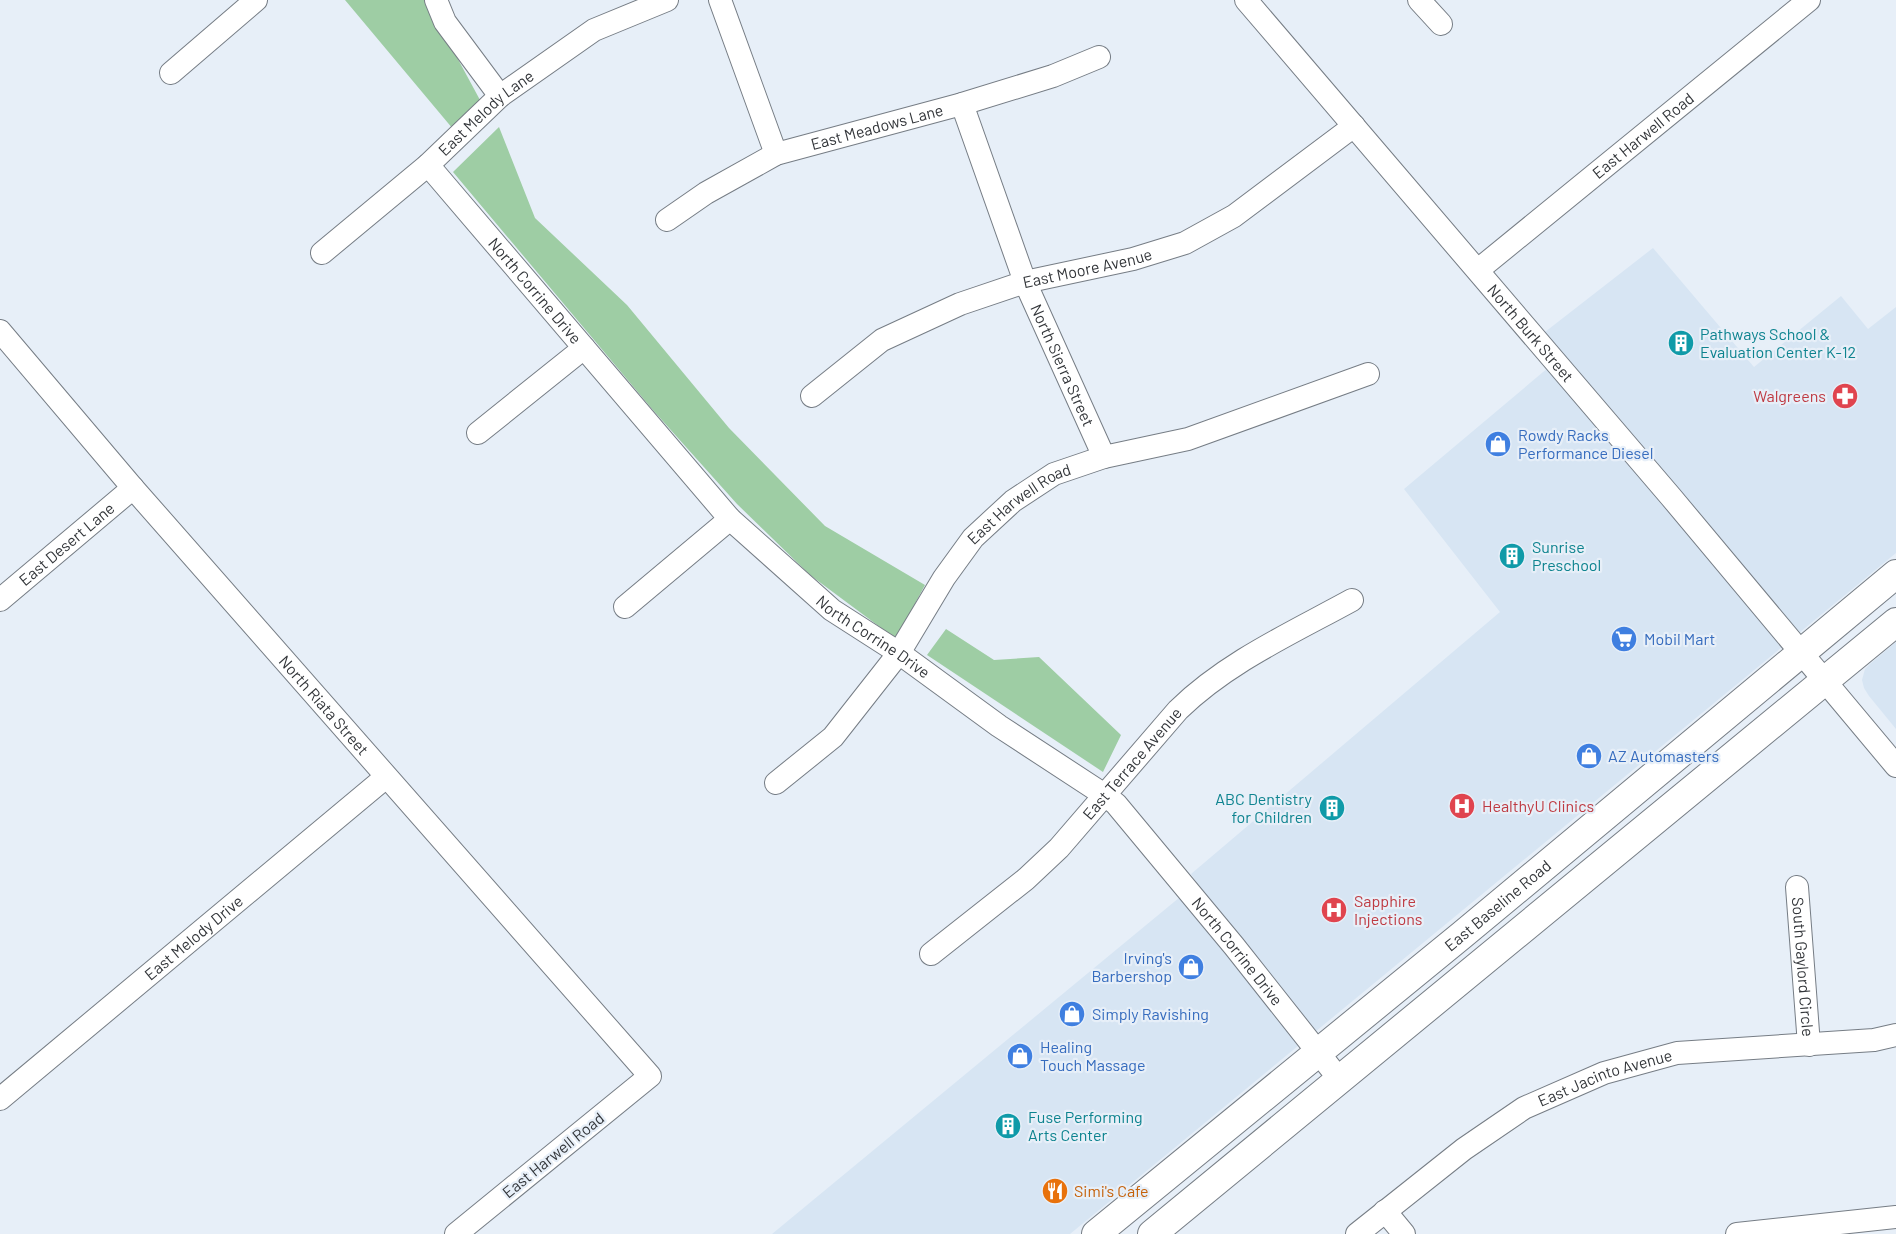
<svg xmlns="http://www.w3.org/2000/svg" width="1896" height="1234" font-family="Barlow,sans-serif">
  <rect width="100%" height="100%" fill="#e7eff8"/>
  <path fill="#d7e5f3" d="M1653,248L1754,367L1841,296L1868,329L1896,307V553L1070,1234H772L1197,883L1191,874L1500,612L1404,489L1555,362L1536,339Z
    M1896,642V729L1869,696L1864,688L1862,680L1865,669L1870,664Z"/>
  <path fill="#9ecda4" d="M345,0H426L480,100L453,129Z
    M499,127L535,218L627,305L729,428L825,526L925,585L896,639L810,575L737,504L652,409L453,172Z
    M946,629L994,660L1039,657L1121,735L1103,772L927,655Z"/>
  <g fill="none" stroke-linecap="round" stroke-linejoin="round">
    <defs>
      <g id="minor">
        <path d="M436,0L445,22L500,96"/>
        <path d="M720,0L776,154"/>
        <path id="s1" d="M1246,0L1671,497L1896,766"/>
        <path d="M1419,0L1441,24"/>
        <path d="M171,73L256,0"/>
        <path id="s2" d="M962,104L1025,282L1104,457"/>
        <path id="s3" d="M428,165L730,519L832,610L899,653L999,726L1106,796L1116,804L1234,946L1340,1080"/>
        <path id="s4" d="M667,220L706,193L776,154L962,104L1053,76L1099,57"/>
        <path id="s5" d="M322,253L428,165L500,96L594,30L667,0"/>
        <path id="s6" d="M1478,270L1809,0"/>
        <path id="s7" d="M0,331L133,488L650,1076L456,1234"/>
        <path id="s8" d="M812,396L882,340L960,304L1025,282L1133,259L1185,243L1234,216L1354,126"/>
        <path d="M478,433L584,348"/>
        <path id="s9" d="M0,600L133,488"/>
        <path d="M625,607L730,519"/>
        <path id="s10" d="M776,783L833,737L899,653L944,578L973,538L1013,501L1054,474L1104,457L1188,439L1368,374"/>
        <path id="s11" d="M1797,887L1809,1045"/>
        <path id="s12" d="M931,954L1026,879L1059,848L1178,710C1227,662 1292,633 1352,600"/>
        <path id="s13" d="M0,1099L386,777"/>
        <path d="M1385,1211L1404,1234"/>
        <path id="s14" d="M1357,1234L1464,1149L1524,1108L1604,1073L1677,1053L1874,1040L1896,1035"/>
        <path d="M1737,1234L1896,1217"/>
      </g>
      <g id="major">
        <path id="s15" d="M1096,1234L1462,935L1896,574"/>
        <path d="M1152,1234L1896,622"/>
      </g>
    </defs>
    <use href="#minor" stroke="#767d85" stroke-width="24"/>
    <use href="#major" stroke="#767d85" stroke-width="30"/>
    <use href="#minor" stroke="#fff" stroke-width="22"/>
    <use href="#major" stroke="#fff" stroke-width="28"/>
  </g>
  <defs>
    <symbol id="building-disc" viewBox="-11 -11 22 22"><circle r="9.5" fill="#0f9aa8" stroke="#e7eff8"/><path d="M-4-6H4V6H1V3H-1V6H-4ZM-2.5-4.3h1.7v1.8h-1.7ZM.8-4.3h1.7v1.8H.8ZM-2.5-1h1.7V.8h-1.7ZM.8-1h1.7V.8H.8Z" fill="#fff"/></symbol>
    <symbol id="pharmacy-disc" viewBox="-11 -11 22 22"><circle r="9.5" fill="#e0444e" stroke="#e7eff8"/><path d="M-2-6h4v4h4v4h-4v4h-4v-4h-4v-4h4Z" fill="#fff"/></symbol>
    <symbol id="shop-disc" viewBox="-11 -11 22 22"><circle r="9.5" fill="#3f7fe0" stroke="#e7eff8"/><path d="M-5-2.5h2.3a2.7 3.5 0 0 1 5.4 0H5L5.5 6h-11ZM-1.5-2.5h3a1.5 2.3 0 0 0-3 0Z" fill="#fff"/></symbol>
    <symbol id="supermarket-disc" viewBox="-11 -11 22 22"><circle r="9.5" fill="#3f7fe0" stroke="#e7eff8"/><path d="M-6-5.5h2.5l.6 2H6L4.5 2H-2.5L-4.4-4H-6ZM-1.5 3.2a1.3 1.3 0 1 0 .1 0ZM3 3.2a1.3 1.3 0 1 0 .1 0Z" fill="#fff"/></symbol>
    <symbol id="hospital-disc" viewBox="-11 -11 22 22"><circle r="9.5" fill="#e0444e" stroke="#e7eff8"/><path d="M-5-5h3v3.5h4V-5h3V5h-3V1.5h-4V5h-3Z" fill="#fff"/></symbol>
    <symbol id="restaurant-disc" viewBox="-11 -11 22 22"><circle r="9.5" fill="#e8710a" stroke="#e7eff8"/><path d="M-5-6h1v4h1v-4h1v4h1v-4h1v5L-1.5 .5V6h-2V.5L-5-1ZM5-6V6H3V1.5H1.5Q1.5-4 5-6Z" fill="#fff"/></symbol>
  </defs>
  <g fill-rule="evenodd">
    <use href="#building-disc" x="1666" y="328" width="30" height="30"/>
    <use href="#pharmacy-disc" x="1830" y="381" width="30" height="30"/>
    <use href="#shop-disc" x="1483" y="429" width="30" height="30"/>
    <use href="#building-disc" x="1497" y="541" width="30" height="30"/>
    <use href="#supermarket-disc" x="1609" y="624" width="30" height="30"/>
    <use href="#shop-disc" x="1574" y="741" width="30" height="30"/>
    <use href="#hospital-disc" x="1447" y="791" width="30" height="30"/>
    <use href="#building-disc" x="1317" y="793" width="30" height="30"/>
    <use href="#hospital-disc" x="1319" y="895" width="30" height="30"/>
    <use href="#shop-disc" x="1176" y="952" width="30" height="30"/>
    <use href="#shop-disc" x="1057" y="999" width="30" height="30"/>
    <use href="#shop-disc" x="1005" y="1041" width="30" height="30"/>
    <use href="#building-disc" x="993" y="1111" width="30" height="30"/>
    <use href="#restaurant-disc" x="1040" y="1176" width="30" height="30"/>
  </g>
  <g text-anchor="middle" stroke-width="4.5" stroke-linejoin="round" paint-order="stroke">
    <g font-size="16" fill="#33363a" stroke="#e7eff8">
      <text dy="6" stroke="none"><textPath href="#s5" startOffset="216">East Melody Lane</textPath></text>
      <text dy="6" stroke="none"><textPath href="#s4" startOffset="232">East Meadows Lane</textPath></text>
      <text dy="6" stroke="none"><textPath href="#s6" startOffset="213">East Harwell Road</textPath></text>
      <text dy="6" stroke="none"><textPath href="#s8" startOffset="308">East Moore Avenue</textPath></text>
      <text dy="6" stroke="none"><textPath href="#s3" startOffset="165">North Corrine Drive</textPath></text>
      <text dy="6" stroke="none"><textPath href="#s1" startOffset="438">North Burk Street</textPath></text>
      <text dy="6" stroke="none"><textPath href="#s2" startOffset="280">North Sierra Street</textPath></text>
      <text dy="6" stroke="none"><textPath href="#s10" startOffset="375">East Harwell Road</textPath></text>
      <text dy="6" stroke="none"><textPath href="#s9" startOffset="87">East Desert Lane</textPath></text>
      <text dy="6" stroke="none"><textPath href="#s3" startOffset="651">North Corrine Drive</textPath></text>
      <text dy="6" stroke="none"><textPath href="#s7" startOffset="495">North Riata Street</textPath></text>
      <text dy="6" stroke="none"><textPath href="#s12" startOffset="278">East Terrace Avenue</textPath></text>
      <text dy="6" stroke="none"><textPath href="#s15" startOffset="519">East Baseline Road</textPath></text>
      <text dy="6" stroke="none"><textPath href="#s13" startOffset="252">East Melody Drive</textPath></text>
      <text dy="6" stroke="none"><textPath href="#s3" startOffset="1137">North Corrine Drive</textPath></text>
      <text dy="6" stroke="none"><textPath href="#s11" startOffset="80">South Gaylord Circle</textPath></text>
      <text dy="6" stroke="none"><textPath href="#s14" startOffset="296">East Jacinto Avenue</textPath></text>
      <text transform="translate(553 1155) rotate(-39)" y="6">East Harwell Road</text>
    </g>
    <g font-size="16" fill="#0d838f" stroke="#e7eff8" text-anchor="start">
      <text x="1700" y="340">Pathways School &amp;<tspan x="1700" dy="18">Evaluation Center K-12</tspan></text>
      <text x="1532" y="553">Sunrise<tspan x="1532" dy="18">Preschool</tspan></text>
      <text x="1312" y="805" text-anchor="end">ABC Dentistry<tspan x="1312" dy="18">for Children</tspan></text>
      <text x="1028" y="1123">Fuse Performing<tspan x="1028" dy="18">Arts Center</tspan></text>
    </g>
    <g font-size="16" fill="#be3a42" stroke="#e7eff8" text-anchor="start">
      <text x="1826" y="402" text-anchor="end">Walgreens</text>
      <text x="1482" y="812">HealthyU Clinics</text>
      <text x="1354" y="907">Sapphire<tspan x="1354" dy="18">Injections</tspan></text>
    </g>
    <g font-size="16" fill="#366cbe" stroke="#e7eff8" text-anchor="start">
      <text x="1518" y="441">Rowdy Racks<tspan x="1518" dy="18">Performance Diesel</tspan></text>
      <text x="1644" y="645">Mobil Mart</text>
      <text x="1608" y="762">AZ Automasters</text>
      <text x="1172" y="964" text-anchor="end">Irving's<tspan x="1172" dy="18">Barbershop</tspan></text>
      <text x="1092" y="1020">Simply Ravishing</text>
      <text x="1040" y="1053">Healing<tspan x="1040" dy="18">Touch Massage</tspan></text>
    </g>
    <g font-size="16" fill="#c56008" stroke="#e7eff8" text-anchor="start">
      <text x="1074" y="1197">Simi's Cafe</text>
    </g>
  </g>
</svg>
